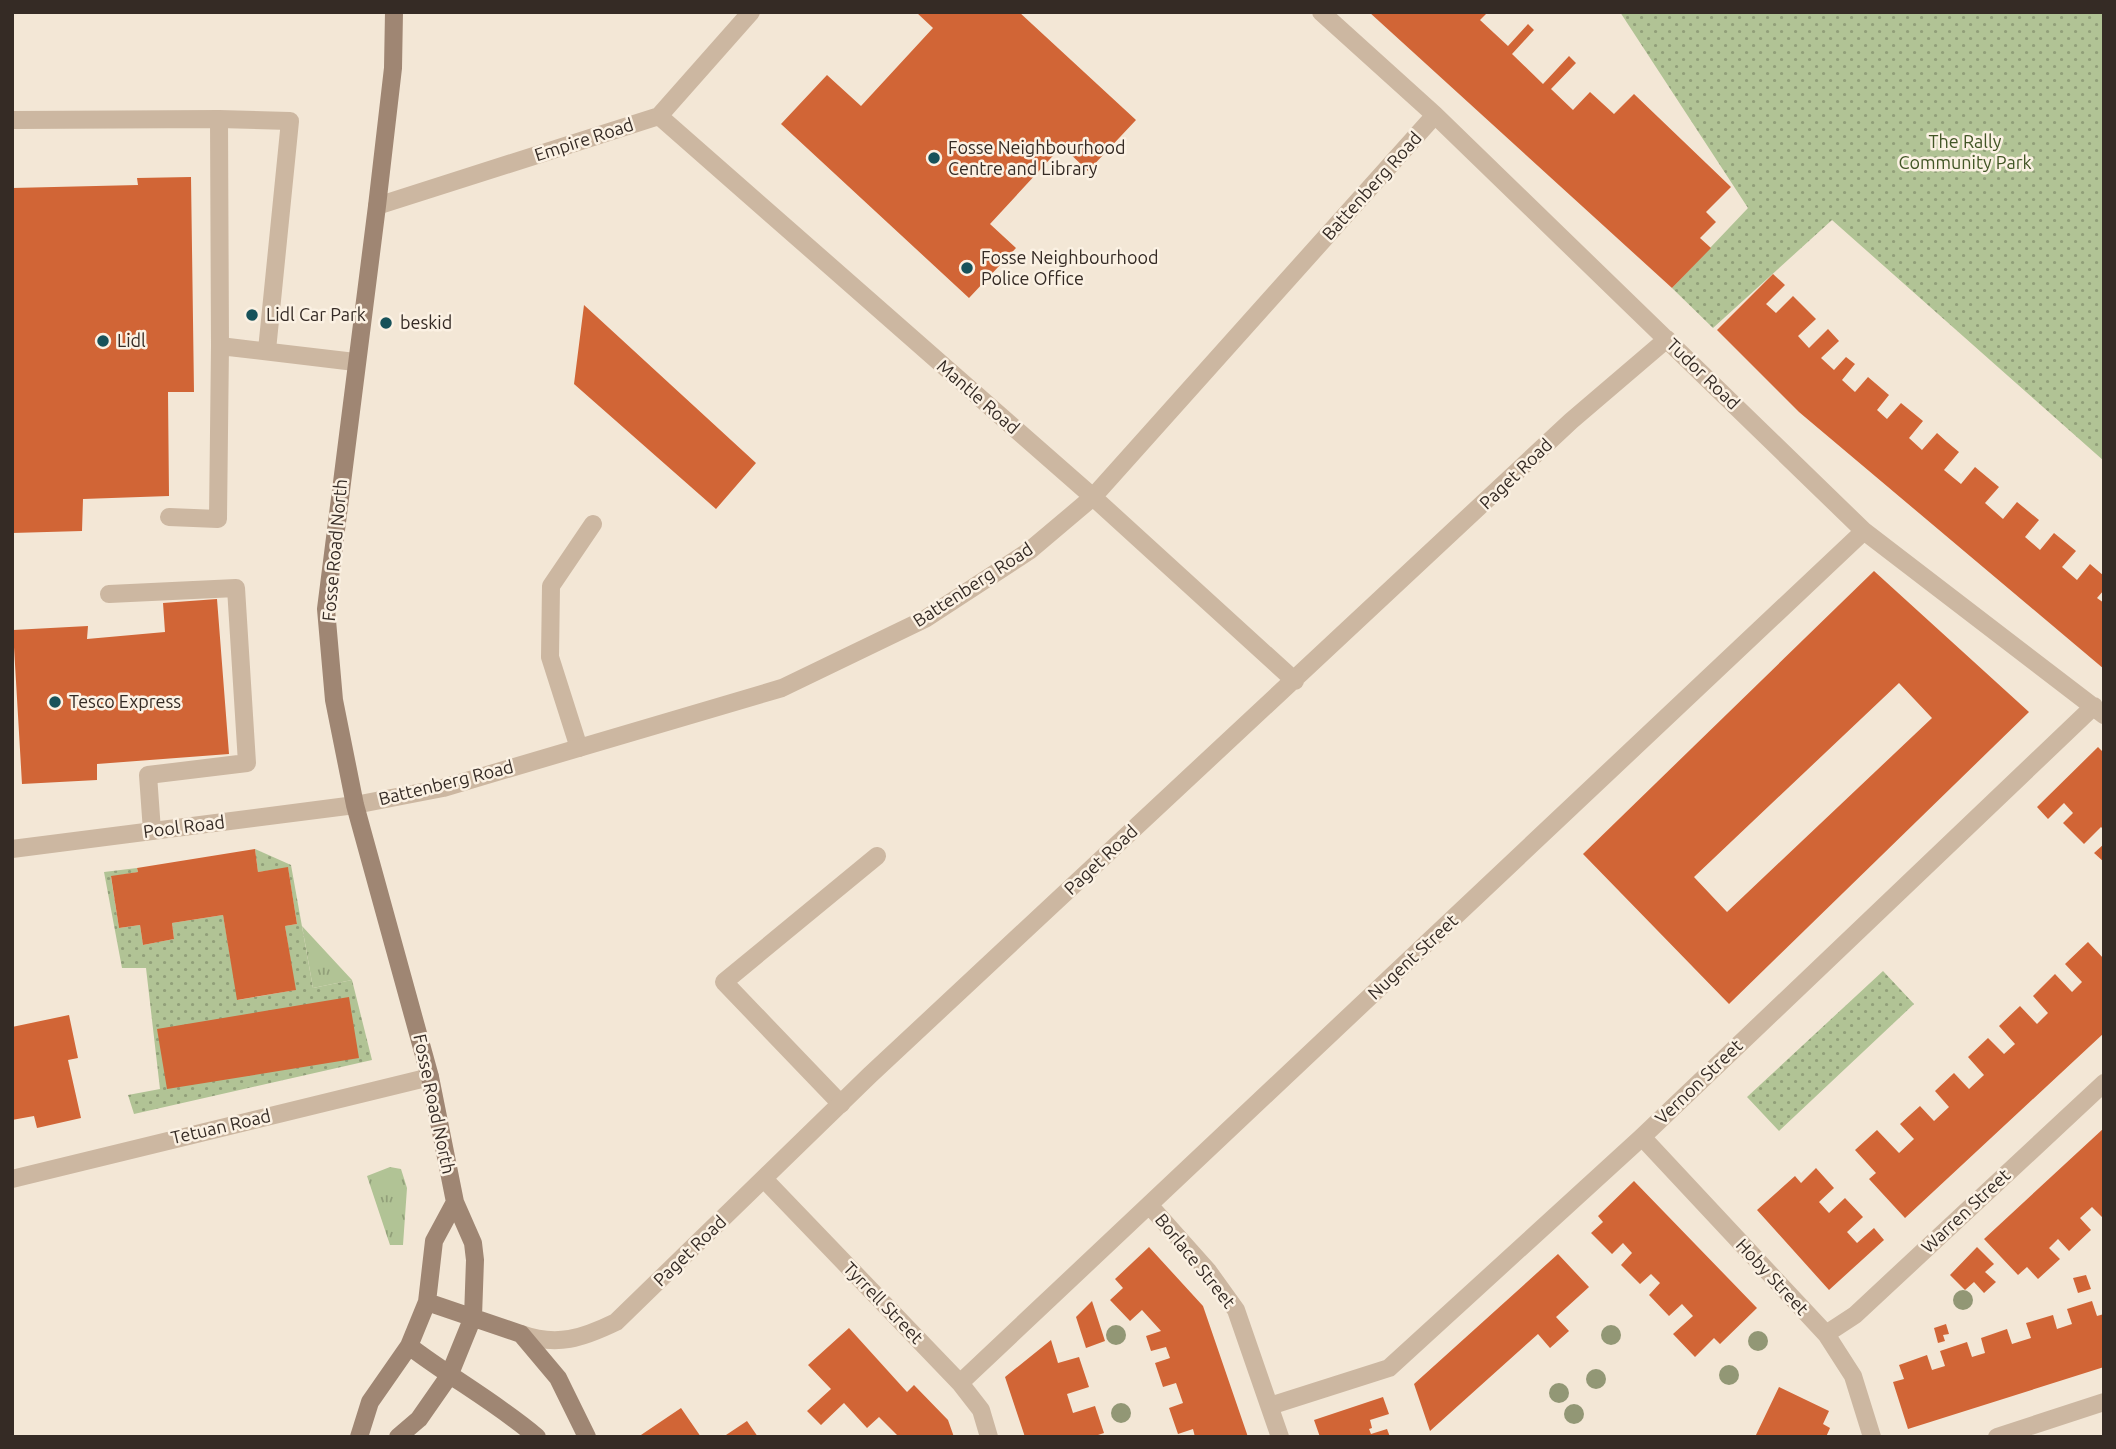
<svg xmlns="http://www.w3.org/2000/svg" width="2116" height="1449" font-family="Ubuntu,sans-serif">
  <defs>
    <pattern id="grass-tufts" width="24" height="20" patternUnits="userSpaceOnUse" patternTransform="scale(1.75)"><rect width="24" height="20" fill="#b1c395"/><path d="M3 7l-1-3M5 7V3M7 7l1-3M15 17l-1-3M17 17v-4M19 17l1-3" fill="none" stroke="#919f79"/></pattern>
    <pattern id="park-dots" width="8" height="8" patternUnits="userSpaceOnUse" patternTransform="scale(1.75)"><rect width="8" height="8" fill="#b1c395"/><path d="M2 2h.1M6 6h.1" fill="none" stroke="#919f79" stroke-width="1.8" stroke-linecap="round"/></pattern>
  </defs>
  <rect width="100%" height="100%" fill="#f3e7d6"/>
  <path fill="url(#grass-tufts)" d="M302,926L352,980L313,988Z
    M390,1167L401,1169L407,1188L403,1245H390L367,1176Z"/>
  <path fill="url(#park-dots)" d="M1620,12H2104V461L1832,220L1713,328L1672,288L1748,208Z
    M255,849L291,865L313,988L352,980L372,1060L134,1114L128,1095L160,1089L146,968H122L104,872L137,868L138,872L111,877L119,928L140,925L143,945L174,939L172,923L223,915L238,1000L295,990L285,926L297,924L288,868L258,872Z
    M1883,971L1914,1004L1779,1131L1747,1097Z"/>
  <path fill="#d16536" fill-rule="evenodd" d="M916,12H1019L1136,120L1088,171L1062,146L990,224L1016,248L969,298L781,124L827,75L861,106L933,28Z
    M1369,12H1488L1480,20L1508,46L1528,24L1534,30L1512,54L1543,84L1569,56L1576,63L1551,89L1573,110L1590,92L1614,114L1634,94L1731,187L1706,212L1716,222L1700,238L1711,248L1672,288Z
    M191,177L194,392H168L169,496L83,499L82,531L12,533V188L138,185L137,178Z
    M1773,274L1785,285L1766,304L1776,313L1793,296L1816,319L1798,336L1809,348L1828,329L1839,341L1821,358L1834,370L1846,357L1855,364L1842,380L1855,392L1868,377L1889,395L1877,410L1887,419L1901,403L1923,421L1909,438L1922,450L1937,433L1947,442L1959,452L1944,470L1961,484L1975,467L1999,487L1985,503L2003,519L2017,502L2039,520L2025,537L2040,550L2054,533L2076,551L2062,567L2077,580L2090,564L2104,576V590L2097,598L2104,603V669L1799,412L1717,330Z
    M584,305L756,463L716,509L574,384Z
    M1874,571L2029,712L1729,1004L1583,854ZM1899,683L1932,718L1727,912L1694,877Z
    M217,599L229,754L97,764V780L22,784L13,630L88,626L87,639L165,632L163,603Z
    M2098,747L2104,753V830L2101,827L2084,844L2063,823L2073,813L2064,803L2048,819L2037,807Z
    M2104,844V862L2094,853Z
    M255,849L258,872L288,867L297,924L285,926L296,990L237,1000L223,915L172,923L174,939L143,945L140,925L119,928L111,876L138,872L137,868Z
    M2088,942L2104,959V1033L1905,1218L1869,1179L1876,1173L1855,1150L1877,1130L1899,1153L1914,1139L1900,1124L1920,1106L1934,1121L1949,1107L1935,1091L1954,1073L1969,1089L1984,1075L1968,1057L1988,1038L2004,1054L2015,1044L1999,1026L2020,1006L2037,1024L2048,1013L2033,996L2055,974L2072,992L2082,982L2065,964Z
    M349,997L359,1058L167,1089L157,1029Z
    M69,1015L78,1058L68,1060L81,1118L37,1128L34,1116L12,1120V1027Z
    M2104,1128V1219L2092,1207L2080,1218L2091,1230L2069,1251L2058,1239L2049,1248L2060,1259L2038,1279L2027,1267L2018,1275L1984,1239Z
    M1816,1168L1834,1188L1819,1202L1829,1213L1845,1198L1863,1217L1847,1232L1857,1243L1874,1228L1884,1240L1829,1290L1757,1210L1795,1176L1801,1183Z
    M1634,1181L1757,1308L1720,1344L1714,1338L1695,1357L1673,1334L1693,1316L1682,1304L1669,1316L1649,1295L1660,1283L1651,1274L1640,1284L1621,1265L1632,1253L1623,1243L1612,1254L1591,1233L1603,1222L1598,1216Z
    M1149,1247L1203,1306L1248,1437H1195L1193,1429L1178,1434L1169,1408L1183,1403L1176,1383L1163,1387L1155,1363L1170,1358L1166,1347L1151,1351L1146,1336L1161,1331L1142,1310L1130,1321L1110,1300L1123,1288L1115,1279Z
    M1977,1247L1994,1264L1985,1272L1996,1282L1984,1293L1974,1282L1965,1290L1950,1275Z
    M1558,1254L1589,1287L1556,1317L1569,1331L1550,1348L1538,1334L1430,1431L1414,1384Z
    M2086,1275L2091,1289L2078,1293L2073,1278Z
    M1092,1301L1105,1341L1086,1348L1076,1317Z
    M2092,1301L2097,1316L2104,1314V1367L1908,1429L1893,1382L1904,1379L1899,1365L1927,1355L1932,1370L1945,1366L1940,1351L1967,1342L1972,1357L1985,1353L1981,1338L2007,1329L2012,1344L2031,1338L2026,1323L2053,1315L2057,1329L2072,1324L2067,1309Z
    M1946,1324L1949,1334L1943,1335L1945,1341L1938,1343L1934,1328Z
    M849,1328L907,1392L914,1385L948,1420L954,1437L898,1436L879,1417L867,1428L844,1403L821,1425L807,1411L831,1389L808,1365Z
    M1051,1340L1058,1363L1079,1357L1089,1387L1067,1394L1073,1413L1095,1406L1104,1433L1092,1437H1025L1005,1377Z
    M1779,1387L1829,1411L1823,1424L1830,1428L1826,1437H1755Z
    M1383,1397L1389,1414L1370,1420L1372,1428L1369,1429L1371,1434L1387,1429L1390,1437H1320L1314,1420Z
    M681,1408L701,1437H638Z
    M747,1421L758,1437H723Z"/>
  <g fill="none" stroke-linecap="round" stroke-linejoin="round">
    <path stroke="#ccb7a1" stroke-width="18" d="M219,119L290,121L267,350
      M13,120L219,119L220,346
      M169,517L218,519L220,346L355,362
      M109,594L236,588L247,763L148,775L152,831
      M579,748L550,657L551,586L593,524
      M841,1104L724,982L877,856"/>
    <path stroke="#ccb7a1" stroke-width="18" d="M1321,12L1435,115L1864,531L2104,715
      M659,116L1093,497L1295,681
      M377,206L659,116L751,12
      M12,849L355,805L443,788L782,688L925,619L1029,551L1093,497L1435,115
      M1642,1137L1826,1334L1853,1376L1872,1437
      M12,1179L430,1077
      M764,1179L960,1383L981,1410L989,1437
      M1150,1206L1208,1271L1236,1310L1280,1437
      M521,1334C557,1347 583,1338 616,1322L870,1075L1571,421L1667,339
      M1826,1334L1855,1315L2104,1083
      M960,1383L1864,531
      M1270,1406L1389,1368L1642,1137L2094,706
      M1997,1437L2104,1402"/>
    <path stroke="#9f8673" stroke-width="18" d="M394,12L393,68L377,206L326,609L334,700L355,805L430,1077L455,1202L473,1243L475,1260L473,1317L449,1376L419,1419L398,1437
      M427,1302L521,1334L558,1378L587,1437
      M409,1346C451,1378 497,1403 537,1437
      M359,1437L370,1402L409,1346L427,1302L434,1241L455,1202"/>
  </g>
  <g fill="#929775">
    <circle cx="1963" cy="1300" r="10"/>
    <circle cx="1116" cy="1335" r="10"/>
    <circle cx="1611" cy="1335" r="10"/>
    <circle cx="1758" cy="1341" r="10"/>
    <circle cx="1729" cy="1375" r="10"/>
    <circle cx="1596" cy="1379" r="10"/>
    <circle cx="1559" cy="1393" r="10"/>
    <circle cx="1121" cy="1413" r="10"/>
    <circle cx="1574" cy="1414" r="10"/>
  </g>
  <g fill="#17525a" stroke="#fbf1e3" stroke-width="2.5">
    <circle cx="934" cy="158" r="7"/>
    <circle cx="967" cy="268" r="7"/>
    <circle cx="252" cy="315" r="7"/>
    <circle cx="386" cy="323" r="7"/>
    <circle cx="103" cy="341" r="7"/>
    <circle cx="55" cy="702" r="7"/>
  </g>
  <g text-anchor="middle" stroke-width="5" stroke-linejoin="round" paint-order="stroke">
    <g font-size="18" fill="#352b25" stroke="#fbf1e3">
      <text transform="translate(584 140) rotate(-18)" y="6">Empire Road</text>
      <text transform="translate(1372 186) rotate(-48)" y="6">Battenberg Road</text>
      <text transform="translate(1703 374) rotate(44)" y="6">Tudor Road</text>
      <text transform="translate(978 397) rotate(41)" y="6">Mantle Road</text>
      <text transform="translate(1516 474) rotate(-44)" y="6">Paget Road</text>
      <text transform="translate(335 550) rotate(-85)" y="6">Fosse Road North</text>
      <text transform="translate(973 585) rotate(-33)" y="6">Battenberg Road</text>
      <text transform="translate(446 783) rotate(-14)" y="6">Battenberg Road</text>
      <text transform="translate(184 827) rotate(-7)" y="6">Pool Road</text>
      <text transform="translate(1101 860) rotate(-43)" y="6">Paget Road</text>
      <text transform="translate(1413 957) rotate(-43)" y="6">Nugent Street</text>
      <text transform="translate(1699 1082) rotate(-44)" y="6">Vernon Street</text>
      <text transform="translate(434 1104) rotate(78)" y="6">Fosse Road North</text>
      <text transform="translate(221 1127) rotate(-13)" y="6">Tetuan Road</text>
      <text transform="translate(1966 1211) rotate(-43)" y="6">Warren Street</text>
      <text transform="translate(690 1251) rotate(-44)" y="6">Paget Road</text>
      <text transform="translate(1195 1261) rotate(51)" y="6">Borlace Street</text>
      <text transform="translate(1772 1277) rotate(47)" y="6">Hoby Street</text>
      <text transform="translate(883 1303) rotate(46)" y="6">Tyrrell Street</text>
    </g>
    <g font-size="18" fill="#425626" stroke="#fbf1e3">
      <text x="1965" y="148">The Rally<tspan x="1965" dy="21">Community Park</tspan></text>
    </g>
    <g font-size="18" fill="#352b25" stroke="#fbf1e3" text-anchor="start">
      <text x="948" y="154">Fosse Neighbourhood<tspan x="948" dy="21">Centre and Library</tspan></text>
      <text x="981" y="264">Fosse Neighbourhood<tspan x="981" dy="21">Police Office</tspan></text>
      <text x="266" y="321">Lidl Car Park</text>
      <text x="400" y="329">beskid</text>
      <text x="117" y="347">Lidl</text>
      <text x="69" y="708">Tesco Express</text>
    </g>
  </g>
  <rect width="2116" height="1449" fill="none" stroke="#352b25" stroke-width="28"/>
</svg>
